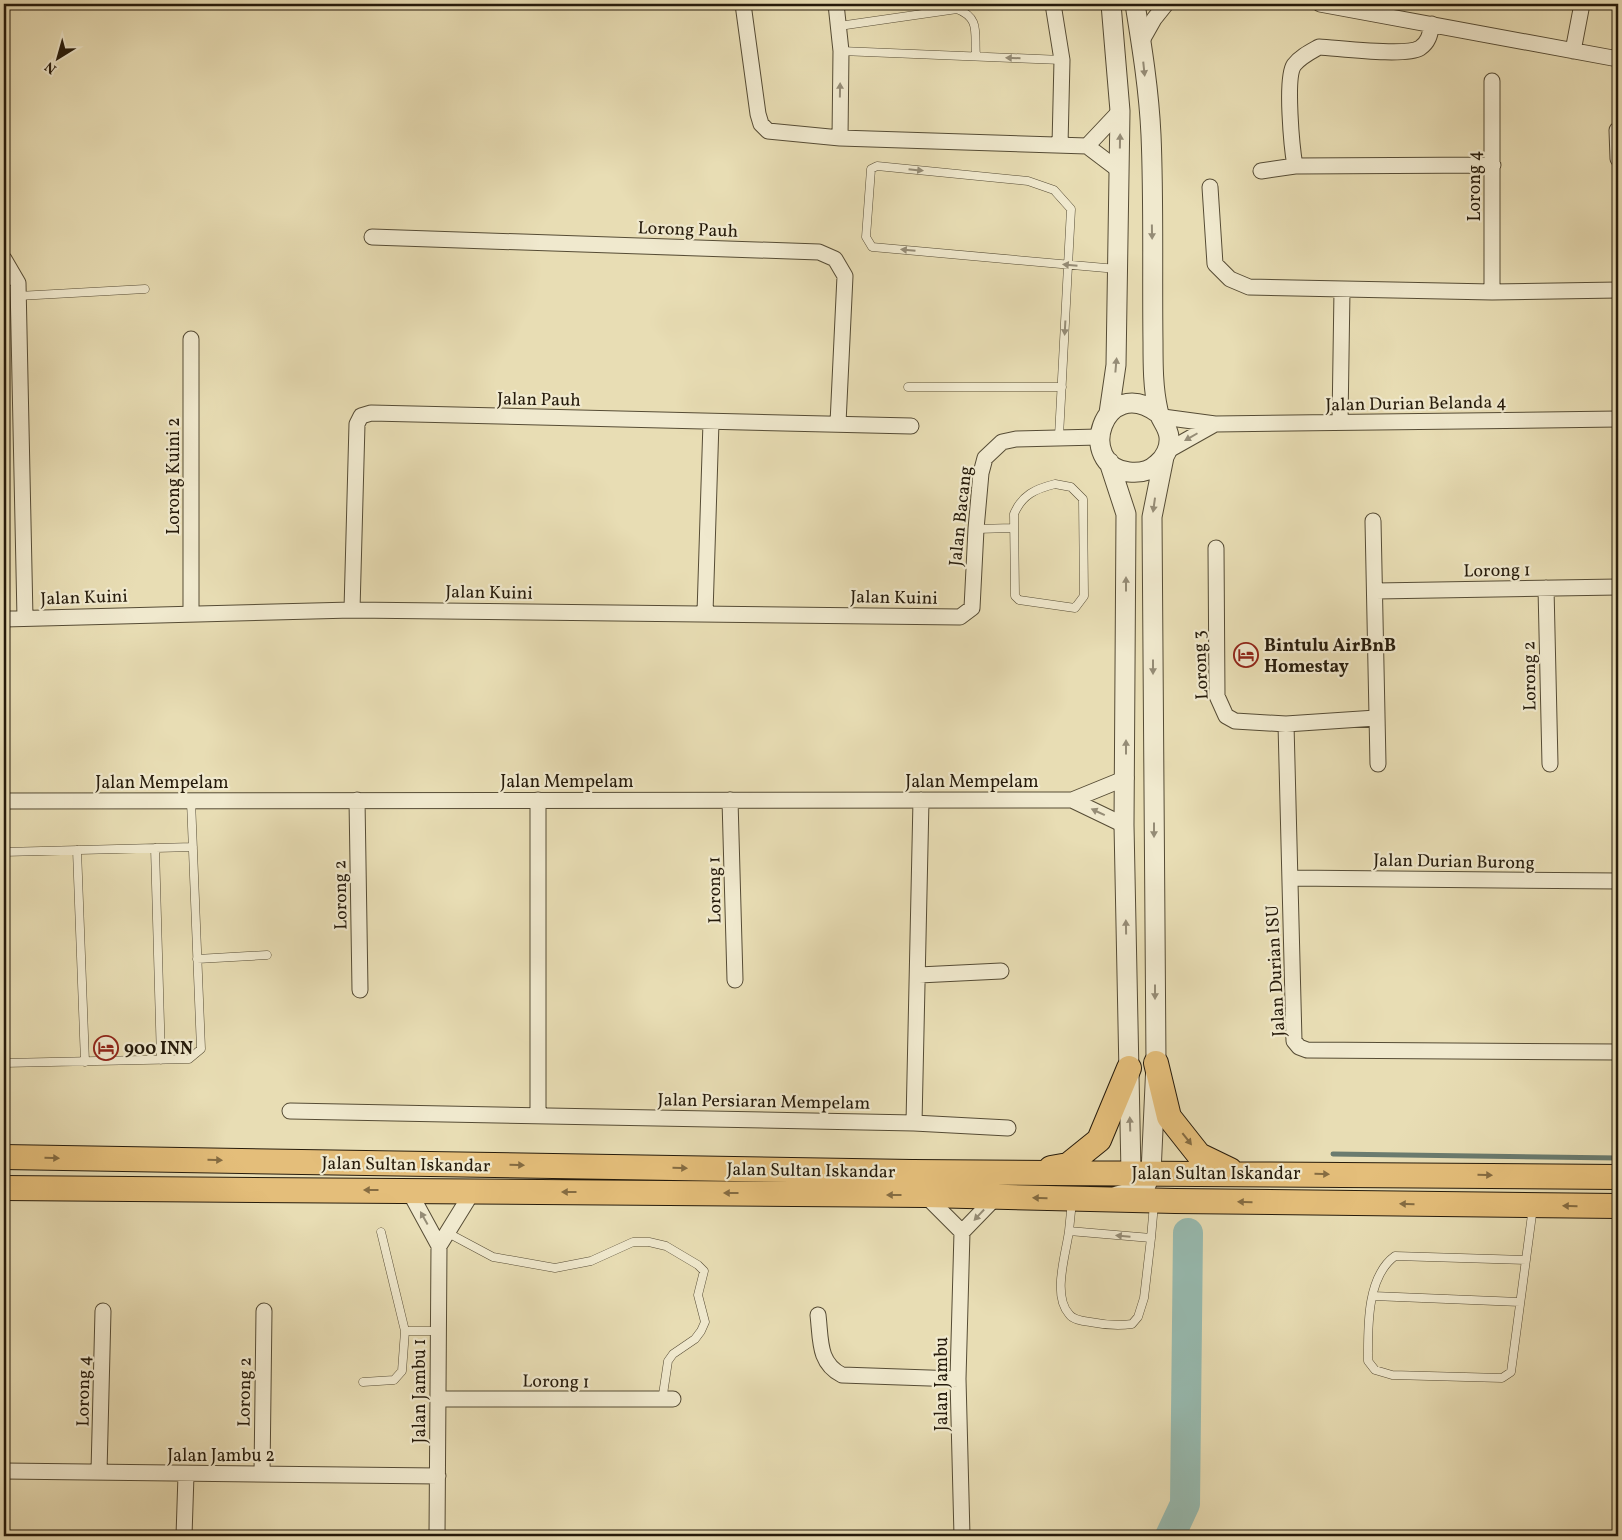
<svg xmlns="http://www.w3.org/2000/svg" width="1622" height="1540" font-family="Vollkorn,serif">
  <rect width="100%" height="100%" fill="#e8ddb4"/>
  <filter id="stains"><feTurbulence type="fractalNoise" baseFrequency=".004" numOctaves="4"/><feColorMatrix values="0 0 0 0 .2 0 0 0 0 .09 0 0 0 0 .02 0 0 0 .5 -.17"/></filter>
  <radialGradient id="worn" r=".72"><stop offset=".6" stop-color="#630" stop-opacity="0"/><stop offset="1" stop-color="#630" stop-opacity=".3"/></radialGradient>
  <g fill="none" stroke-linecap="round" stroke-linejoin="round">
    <path stroke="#6a7b6f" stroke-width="5" d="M1333,1154L1618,1158"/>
    <path stroke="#97bbb1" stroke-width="30" d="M1170,1536L1185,1504L1188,1233"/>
    <defs>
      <path id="service" d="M839,26L957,9C981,18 974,34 976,56
        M841,51L1062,60
        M18,296L145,289
        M908,387H1062
        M1059,436L1071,209L1054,190L1028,181L877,166L871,169L866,237L872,247L1117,269
        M1055,484L1071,487L1083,499L1084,596L1075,608L1019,600L1015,596L1014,514C1022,495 1035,489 1055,484Z
        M976,529L1013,528
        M155,848L161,1060
        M77,850L85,1062
        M4,852L193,847
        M197,959L267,955
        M4,1053V1063
        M4,1063L189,1059L201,1049L191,801
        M1072,1201L1069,1231L1151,1238L1154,1204
        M1069,1231C1066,1254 1052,1295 1069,1314C1073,1320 1083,1321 1090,1322C1105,1325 1117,1326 1132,1324L1138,1317L1144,1298L1151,1238
        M381,1232L405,1331H438
        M448,1233L493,1257L555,1268L591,1261L633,1242H649L666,1246L698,1265L704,1271L698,1295L705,1322L701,1331L695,1339L673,1354L668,1361L662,1401
        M1526,1260L1395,1256C1366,1277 1368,1329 1368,1361L1375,1370L1392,1375L1502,1378L1511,1372L1533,1207
        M1373,1296L1520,1302
        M363,1382L394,1380L402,1371L405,1331"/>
      <path id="minor" d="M743,4L758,114L761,124L768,131L840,138L1087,146L1120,171
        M836,4L841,51L840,138
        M1053,4L1062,60L1060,145
        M1320,4L1618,59
        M1141,42L1154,19L1166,4
        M1573,51L1582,4
        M1617,130L1618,159
        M1087,146L1120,111
        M1295,166C1292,149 1285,78 1294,65C1300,57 1310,52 1319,47C1339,48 1405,57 1420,48C1429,42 1430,34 1432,24
        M1261,171L1295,166L1493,165
        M1210,187L1215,264L1230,279L1249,287L1492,292L1618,290
        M372,237L819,252L835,259L845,276L838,423
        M4,259L18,283L25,618
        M1492,292V81
        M1163,417L1215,424L1618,419
        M1340,422L1342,290
        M1167,451L1215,424
        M1373,521L1378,764
        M1216,548L1217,696L1226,716L1235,721L1286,724L1376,718
        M1546,588L1550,764
        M1376,591L1618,587
        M352,610L357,424L361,416L371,413L911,426
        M191,612V339
        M705,613L711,422
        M4,619L352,610L960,617L972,608L976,529L981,473L985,458L1002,442L1016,439L1099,437
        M1286,724L1294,1041L1299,1047L1307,1050L1618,1052
        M357,800L360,990
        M730,800L735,980
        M1072,800L1126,778
        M4,801L1072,800L1124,825
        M1290,878L1618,881
        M919,975L1001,971
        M290,1111L914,1123L921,800
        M538,1114V800
        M914,1123L1008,1128
        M409,1191L439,1246L437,1536
        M925,1195L962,1232
        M439,1246L473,1191
        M818,1315C821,1340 818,1363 842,1375L958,1379
        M438,1399H673
        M4,1471L438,1476
        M99,1472L103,1311
        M262,1474L264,1311
        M184,1536L186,1475
        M962,1536L958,1379L962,1232L995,1198"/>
      <path id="tertiary" d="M1135,4C1142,47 1149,91 1151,135C1154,204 1152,273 1153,342C1153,365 1153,388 1158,410C1160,420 1168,426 1169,437C1170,447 1165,458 1157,464C1150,471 1139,473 1129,472C1075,466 1103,373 1158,413
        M1109,413L1116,365L1120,111L1111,4
        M1109,462L1126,514L1124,825L1131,1173L1137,1185
        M1117,1196L1129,1193L1146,1185L1151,1173L1156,1063L1152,517L1164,457"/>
      <path id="primary" d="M1156,1063L1169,1117L1199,1155L1230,1170
        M4,1157L912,1172L1618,1177
        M1051,1168L1068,1165L1099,1140L1129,1068
        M4,1188L925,1195L1175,1201L1618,1206"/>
    </defs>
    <use href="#service" stroke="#564c35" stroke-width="9"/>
    <use href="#minor" stroke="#564c35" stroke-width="17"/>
    <use href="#tertiary" stroke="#564c35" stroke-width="21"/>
    <use href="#primary" stroke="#261b0b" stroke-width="26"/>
    <use href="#service" stroke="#f0e9ce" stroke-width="8"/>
    <use href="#minor" stroke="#f0e9ce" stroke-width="15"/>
    <use href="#tertiary" stroke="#f0e9ce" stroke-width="19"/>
    <use href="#primary" stroke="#e4be7a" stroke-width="24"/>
  </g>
  <defs><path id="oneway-solid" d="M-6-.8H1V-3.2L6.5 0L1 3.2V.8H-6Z" transform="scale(1.25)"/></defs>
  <g fill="#958c76">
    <use href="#oneway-solid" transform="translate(1013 58) rotate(-178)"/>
    <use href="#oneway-solid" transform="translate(1144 69) rotate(84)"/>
    <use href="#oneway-solid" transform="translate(840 90) rotate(-89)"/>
    <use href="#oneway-solid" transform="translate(1120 141) rotate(-89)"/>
    <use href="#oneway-solid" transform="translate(916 170) rotate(6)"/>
    <use href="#oneway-solid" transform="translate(1152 232) rotate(89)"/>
    <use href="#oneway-solid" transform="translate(908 250) rotate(-175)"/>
    <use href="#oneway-solid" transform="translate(1070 265) rotate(-175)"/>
    <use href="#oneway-solid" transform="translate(1065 328) rotate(93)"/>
    <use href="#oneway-solid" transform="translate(1116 365) rotate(-85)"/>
    <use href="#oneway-solid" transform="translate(1191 437) rotate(150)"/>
    <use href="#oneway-solid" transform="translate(1154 505) rotate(98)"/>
    <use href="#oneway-solid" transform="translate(1126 584) rotate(-90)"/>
    <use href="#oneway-solid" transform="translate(1153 667) rotate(90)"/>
    <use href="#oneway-solid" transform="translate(1126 747) rotate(-90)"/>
    <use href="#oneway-solid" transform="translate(1098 812) rotate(-155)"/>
    <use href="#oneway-solid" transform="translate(1154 830) rotate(90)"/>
    <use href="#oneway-solid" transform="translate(1126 927) rotate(-91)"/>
    <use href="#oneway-solid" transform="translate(1155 992) rotate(90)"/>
    <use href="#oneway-solid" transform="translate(1130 1124) rotate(-92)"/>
    <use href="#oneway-solid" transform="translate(979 1215) rotate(133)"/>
    <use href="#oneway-solid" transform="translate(424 1218) rotate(-119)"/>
    <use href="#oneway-solid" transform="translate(1123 1236) rotate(-175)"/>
  </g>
  <g fill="#856c42">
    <use href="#oneway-solid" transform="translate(1187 1139) rotate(52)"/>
    <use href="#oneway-solid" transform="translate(52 1158) rotate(1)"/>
    <use href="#oneway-solid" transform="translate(215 1160) rotate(1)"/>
    <use href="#oneway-solid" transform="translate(517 1165) rotate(1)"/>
    <use href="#oneway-solid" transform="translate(680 1168) rotate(1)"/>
    <use href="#oneway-solid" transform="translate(1322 1174) rotate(1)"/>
    <use href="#oneway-solid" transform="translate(1485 1175) rotate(1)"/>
    <use href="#oneway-solid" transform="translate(371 1190) rotate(-180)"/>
    <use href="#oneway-solid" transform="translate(569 1192) rotate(-180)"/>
    <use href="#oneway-solid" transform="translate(731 1193) rotate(-180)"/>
    <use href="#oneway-solid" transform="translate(894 1195) rotate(-180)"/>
    <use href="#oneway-solid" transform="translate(1040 1198) rotate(-179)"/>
    <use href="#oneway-solid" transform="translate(1245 1202) rotate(-179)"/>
    <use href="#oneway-solid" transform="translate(1407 1204) rotate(-179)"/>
    <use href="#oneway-solid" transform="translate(1570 1206) rotate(-179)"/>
  </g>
  <defs>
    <symbol id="hotel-ring" viewBox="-11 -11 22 22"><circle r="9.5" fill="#f0e9ce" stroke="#8f2418" stroke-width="1.5"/><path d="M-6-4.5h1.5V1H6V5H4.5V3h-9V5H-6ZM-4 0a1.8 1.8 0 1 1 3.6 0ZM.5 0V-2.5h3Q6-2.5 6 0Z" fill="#8f2418"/></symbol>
  </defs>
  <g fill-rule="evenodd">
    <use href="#hotel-ring" x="1232" y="641" width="28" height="28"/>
    <use href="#hotel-ring" x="92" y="1034" width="28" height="28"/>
  </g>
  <g text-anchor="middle" stroke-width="4.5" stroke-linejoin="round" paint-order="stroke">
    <g font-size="18" fill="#261b0b" stroke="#f0e9ce">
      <text transform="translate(1474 186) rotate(-90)" y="6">Lorong 4</text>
      <text transform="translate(688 229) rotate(2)" y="6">Lorong Pauh</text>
      <text transform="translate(539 399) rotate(1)" y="6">Jalan Pauh</text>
      <text transform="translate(1416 403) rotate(-1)" y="6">Jalan Durian Belanda 4</text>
      <text transform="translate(173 476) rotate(-90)" y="6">Lorong Kuini 2</text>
      <text transform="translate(960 516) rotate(-84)" y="6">Jalan Bacang</text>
      <text transform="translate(1497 570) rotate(-1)" y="6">Lorong 1</text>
      <text transform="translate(489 592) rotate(1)" y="6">Jalan Kuini</text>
      <text transform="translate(84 597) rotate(-2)" y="6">Jalan Kuini</text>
      <text transform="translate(894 597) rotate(1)" y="6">Jalan Kuini</text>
      <text transform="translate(1200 665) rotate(-93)" y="6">Lorong 3</text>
      <text transform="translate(1529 676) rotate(-91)" y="6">Lorong 2</text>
      <text x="567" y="787">Jalan Mempelam</text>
      <text x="972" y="787">Jalan Mempelam</text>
      <text x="162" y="788">Jalan Mempelam</text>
      <text transform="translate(1454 861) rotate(1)" y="6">Jalan Durian Burong</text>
      <text transform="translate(714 890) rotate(-91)" y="6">Lorong 1</text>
      <text transform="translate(340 895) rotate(-91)" y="6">Lorong 2</text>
      <text transform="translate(1275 971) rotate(-93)" y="6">Jalan Durian ISU</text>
      <text transform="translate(764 1101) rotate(1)" y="6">Jalan Persiaran Mempelam</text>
      <text transform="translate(406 1164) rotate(1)" y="6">Jalan Sultan Iskandar</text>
      <text transform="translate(811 1170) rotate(1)" y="6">Jalan Sultan Iskandar</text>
      <text x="1216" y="1179">Jalan Sultan Iskandar</text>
      <text transform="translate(556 1381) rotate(1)" y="6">Lorong 1</text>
      <text transform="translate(941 1384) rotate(-90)" y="6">Jalan Jambu</text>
      <text transform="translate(83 1391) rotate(-89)" y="6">Lorong 4</text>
      <text transform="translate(419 1391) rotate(-90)" y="6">Jalan Jambu 1</text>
      <text transform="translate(244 1392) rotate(-89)" y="6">Lorong 2</text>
      <text x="221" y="1461">Jalan Jambu 2</text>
    </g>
    <g font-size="18" font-weight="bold" fill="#261b0b" stroke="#f0e9ce" text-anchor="start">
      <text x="1264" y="651">Bintulu AirBnB<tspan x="1264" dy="21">Homestay</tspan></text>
      <text x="124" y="1054">900 INN</text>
    </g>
  </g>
  <rect width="1622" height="1540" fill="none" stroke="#e8ddb4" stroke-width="20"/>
  <rect x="5" y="5" width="1612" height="1530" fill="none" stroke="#261b0b" stroke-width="2.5"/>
  <rect x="10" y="10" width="1602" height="1520" fill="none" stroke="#261b0b"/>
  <g transform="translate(58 58) rotate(217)" stroke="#f0e9ce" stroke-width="4" paint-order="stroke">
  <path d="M0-4L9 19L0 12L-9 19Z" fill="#261b0b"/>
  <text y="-8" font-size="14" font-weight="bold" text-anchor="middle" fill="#261b0b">N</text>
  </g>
  <rect width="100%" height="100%" filter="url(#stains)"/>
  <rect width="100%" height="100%" fill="url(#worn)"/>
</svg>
